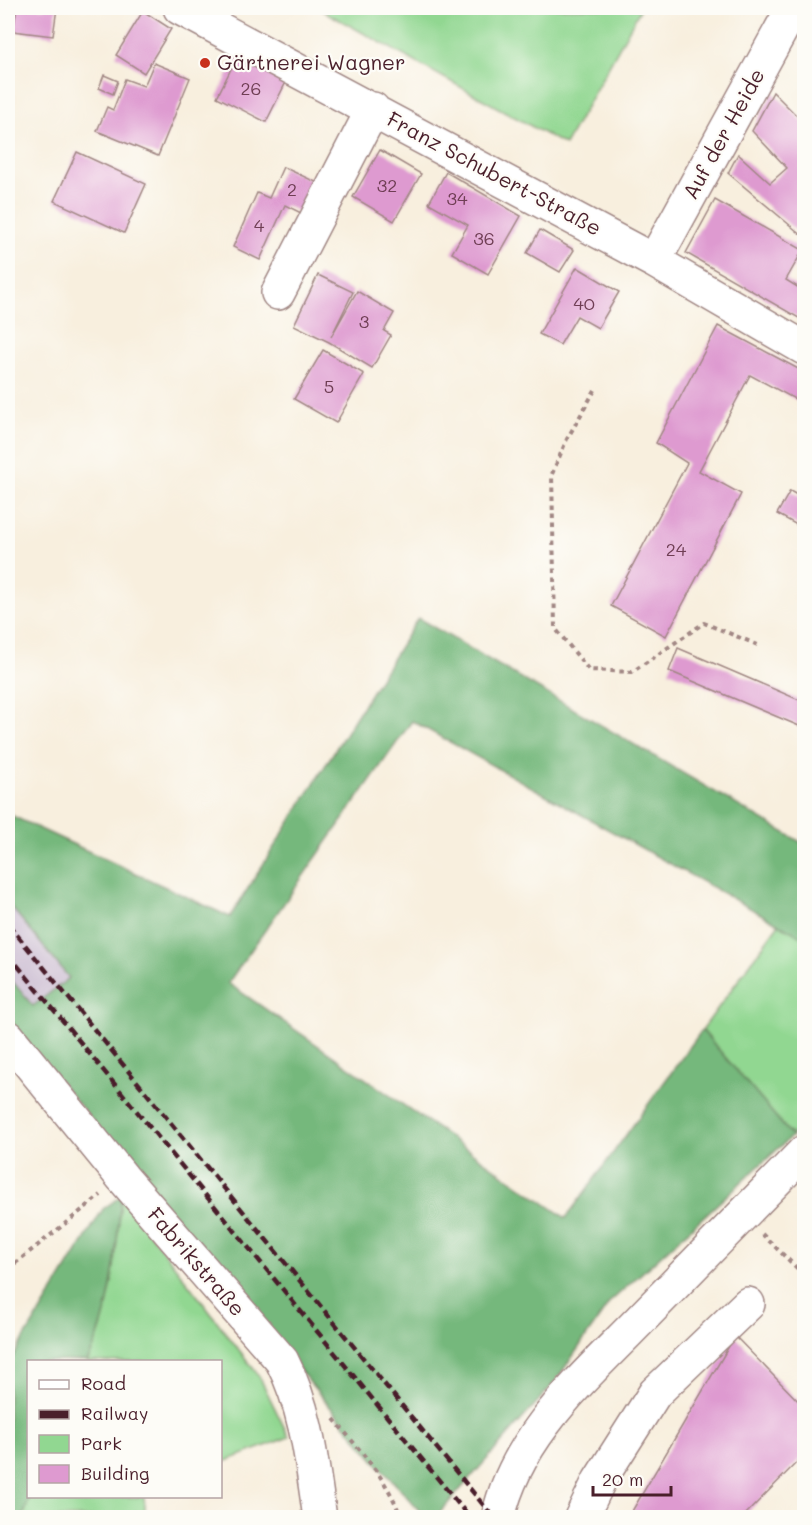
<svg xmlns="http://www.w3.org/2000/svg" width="812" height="1525" font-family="Mali,sans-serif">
  <rect width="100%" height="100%" fill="#fdfcf7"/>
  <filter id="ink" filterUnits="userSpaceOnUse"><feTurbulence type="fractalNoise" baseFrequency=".0167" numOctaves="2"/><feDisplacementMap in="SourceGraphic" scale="12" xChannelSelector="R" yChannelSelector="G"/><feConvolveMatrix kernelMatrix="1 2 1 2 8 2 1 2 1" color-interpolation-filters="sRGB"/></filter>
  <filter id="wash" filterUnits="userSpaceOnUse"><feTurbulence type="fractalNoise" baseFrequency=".008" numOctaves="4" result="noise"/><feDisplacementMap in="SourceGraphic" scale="24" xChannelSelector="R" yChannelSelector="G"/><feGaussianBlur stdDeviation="1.35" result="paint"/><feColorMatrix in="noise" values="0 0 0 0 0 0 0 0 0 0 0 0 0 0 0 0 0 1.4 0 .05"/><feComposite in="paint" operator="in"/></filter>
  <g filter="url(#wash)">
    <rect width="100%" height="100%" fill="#f8efde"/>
    <path fill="#ccbed3" d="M8,903L69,978L33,1006L8,976Z"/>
    <path fill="#91d791" stroke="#6e7b5e" stroke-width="1.5" d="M318,8H641L565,145Z
      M779,924L804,938V1120L792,1136L702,1030Z
      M121,1196L259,1376L289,1437L221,1463L220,1362H87C113,1311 116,1252 121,1196Z
      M30,1496L144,1497L146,1517L23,1518Z"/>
    <path fill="#74b87b" stroke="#5f6c53" stroke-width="1.5" d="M418,618L804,844V938L412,721L228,983L566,1218L702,1030L792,1136L610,1302L555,1382L436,1517H425L380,1467L8,1019V976L33,1006L69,978L8,903V814L230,917Z
      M121,1196C116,1252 113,1311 87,1361L28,1362L30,1497L23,1517H8V1365L103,1209Z"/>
    <g id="blocks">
      <path fill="#de9ad0" d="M17,8H57L53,36L13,31Z
        M143,11L171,29L144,73L116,55Z
        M237,57L286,82L266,122L217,97Z
        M154,63L190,78L158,156L97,131L107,107L113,110L125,79L144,86Z
        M104,75L118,81L113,94L99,88Z
        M773,92L804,123V237L728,173L738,154L770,183L787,168L752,131Z
        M380,150L421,174L394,221L353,197Z
        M77,152L146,184L124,233L54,201Z
        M283,167L316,182L301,213L285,205L260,260L233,247L257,193L269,198Z
        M446,172L521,216L488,274L452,253L468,225L429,203Z
        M715,200L803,250L786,280L804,291V321L686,253Z
        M540,230L574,250L560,272L527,253Z
        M577,267L619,292L598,328L577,316L560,345L539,334Z
        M318,275L353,292L331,337L357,291L394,313L384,331L391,335L372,368L329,342L294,325Z
        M718,326L804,372V404L750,375L699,471L741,494L666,636L611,606L687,463L656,443Z
        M323,350L364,374L336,423L294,399Z
        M790,491L804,499V529L777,514Z
        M678,648L804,702V728L669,671Z
        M735,1336L804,1407V1455L742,1518H628Z"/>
    </g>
  </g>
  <g filter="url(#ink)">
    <use href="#blocks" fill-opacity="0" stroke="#a18784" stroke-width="1.5"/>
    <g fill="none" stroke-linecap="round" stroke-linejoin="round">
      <defs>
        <path id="minor" d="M180,8L654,261L804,348
          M654,261L793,8
          M278,293L373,109
          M8,1037L123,1178L282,1361C307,1410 312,1464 320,1518
          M581,1518L599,1481L655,1393L748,1304"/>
        <path id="major" d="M498,1518C516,1435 586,1376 642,1318C696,1262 750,1207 804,1152"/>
      </defs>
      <use href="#minor" stroke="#a18784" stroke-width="36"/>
      <use href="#major" stroke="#a18784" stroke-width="36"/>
      <path stroke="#a18784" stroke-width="4" stroke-dasharray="4.5 4.5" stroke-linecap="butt" d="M595,390L567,439L552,474L555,628L589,670L632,672L704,623L758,645
        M762,1234L804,1275
        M8,1269L101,1195
        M334,1419C359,1450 389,1480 401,1518"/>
      <use href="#minor" stroke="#fff" stroke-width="33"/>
      <use href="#major" stroke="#fff" stroke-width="33"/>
      <path stroke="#4a1f2b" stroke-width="4.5" stroke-dasharray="9 4.5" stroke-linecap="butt" d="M8,924L494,1518
        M8,954L470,1518"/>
    </g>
  </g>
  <circle fill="#c8321e" stroke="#fdfcf7" stroke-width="2" cx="205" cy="63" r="6"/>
  <g text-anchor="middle" stroke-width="4.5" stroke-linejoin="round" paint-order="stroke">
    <g font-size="18" fill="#6f3e54">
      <text x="251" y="95">26</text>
      <text x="387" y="192">32</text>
      <text x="292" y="196">2</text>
      <text x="457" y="205">34</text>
      <text x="259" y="232">4</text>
      <text x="484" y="245">36</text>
      <text x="584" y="310">40</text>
      <text x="364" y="328">3</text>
      <text x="329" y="393">5</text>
      <text x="676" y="556">24</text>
    </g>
    <g font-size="21" fill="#4a1f2b" stroke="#fdfcf7" text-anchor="start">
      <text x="217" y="70">Gärtnerei Wagner</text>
    </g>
    <g font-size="21" fill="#4a1f2b" stroke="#fdfcf7">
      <text transform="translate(724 134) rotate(-61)" y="7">Auf der Heide</text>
      <text transform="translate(494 174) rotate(28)" y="7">Franz Schubert-Straße</text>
      <text transform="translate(196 1262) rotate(49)" y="7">Fabrikstraße</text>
    </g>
  </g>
  <rect width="812" height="1525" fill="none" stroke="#fdfcf7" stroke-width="30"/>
  <rect x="27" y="1360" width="195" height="138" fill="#fdfcf7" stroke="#b5a4a5" stroke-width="1.5"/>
  <rect x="39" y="1380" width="30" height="9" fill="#ffffff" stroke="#b5a4a5" stroke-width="1.5"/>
  <text x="81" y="1390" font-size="18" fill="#4a1f2b">Road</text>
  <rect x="39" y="1410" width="30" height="9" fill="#4a1f2b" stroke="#b5a4a5" stroke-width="1.5"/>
  <text x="81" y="1420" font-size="18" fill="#4a1f2b">Railway</text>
  <rect x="39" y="1435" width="30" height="18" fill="#91d791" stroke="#b5a4a5" stroke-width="1.5"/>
  <text x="81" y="1450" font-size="18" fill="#4a1f2b">Park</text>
  <rect x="39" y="1465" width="30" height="18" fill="#de9ad0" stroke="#b5a4a5" stroke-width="1.5"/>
  <text x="81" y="1480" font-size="18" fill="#4a1f2b">Building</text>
  <path d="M593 1486v9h78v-9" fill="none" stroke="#4a1f2b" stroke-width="3"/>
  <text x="602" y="1486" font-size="18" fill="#4a1f2b" stroke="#fdfcf7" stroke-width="4.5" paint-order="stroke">20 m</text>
</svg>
